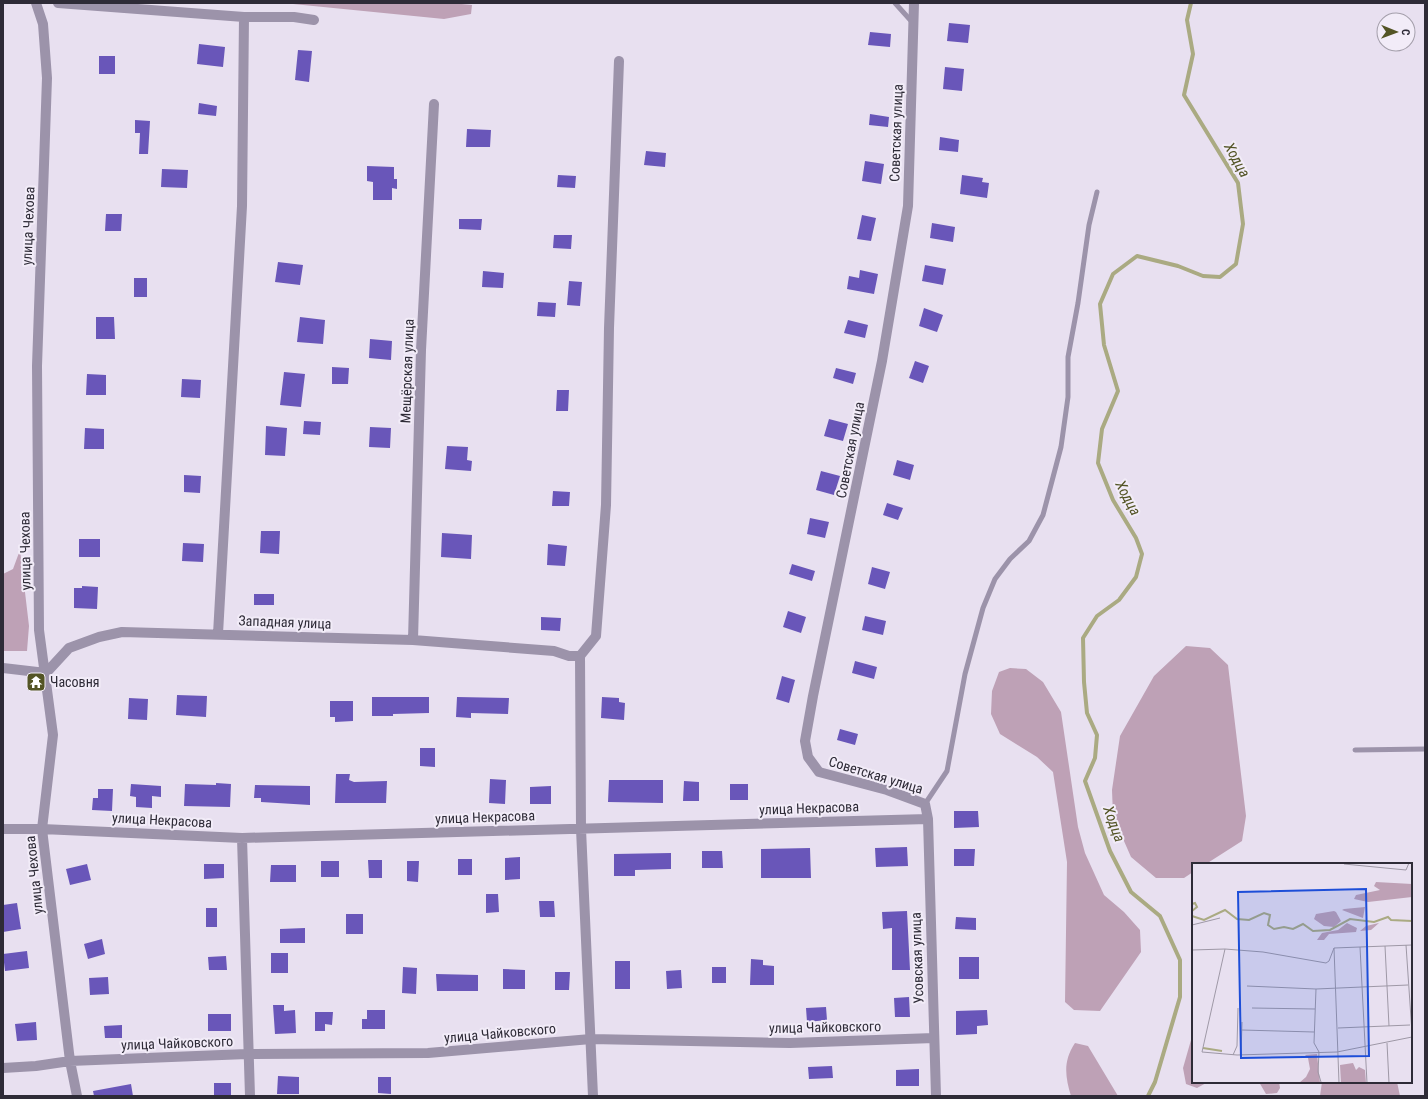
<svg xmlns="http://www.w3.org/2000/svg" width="1428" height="1099" font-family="'Roboto Condensed',sans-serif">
  <rect width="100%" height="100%" fill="#e8e0f0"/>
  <path fill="#bea1b6" d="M283,3H451L472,5L471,14L444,19Z
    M20,550L29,626L27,651H3V574L13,569Z
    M1186,646L1210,648L1228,665L1246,816L1242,841L1206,864H1193V872L1184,878H1156L1131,857L1113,816L1112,790L1120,736L1154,676Z
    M1010,668L1026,669L1043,682L1061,712L1078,827L1085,853L1104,895L1124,912L1140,930L1141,952L1100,1011L1074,1010L1065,1002L1067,862L1053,772L1037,757L1000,734L991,714L992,691L999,672Z
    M1193,1033V1082H1208L1197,1088L1186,1084L1183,1068Z
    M1075,1043L1088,1046L1118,1096H1071C1065,1076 1063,1061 1075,1043Z
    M1259,1082H1279L1280,1088L1277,1093L1266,1094Z
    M1322,1082H1397L1400,1096H1320Z"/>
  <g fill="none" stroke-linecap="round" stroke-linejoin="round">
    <path stroke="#aaaa82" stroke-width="4" d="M1148,1096L1155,1082L1180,997V960L1160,916L1131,892L1110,851L1085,781L1095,758L1097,735L1087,713L1084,682L1083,638L1097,616L1119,600L1136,577L1142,554L1136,538L1113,500L1098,463L1102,429L1118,391L1104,345L1100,304L1113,274L1137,256L1178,266L1203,276L1220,277L1236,264L1243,224L1238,183L1184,95L1193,54L1187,20L1191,3"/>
  </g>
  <path fill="#6956b9" d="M949,23L970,25L968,43L947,41Z
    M870,32L891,34L890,47L868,45Z
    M199,44L225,47L223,67L197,64Z
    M298,50L312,51L309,82L295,80Z
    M99,56H115V74H99Z
    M945,67L964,69L962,91L943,89Z
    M199,103L217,106L216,116L198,114Z
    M870,114L889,117L888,127L869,125Z
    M135,120L150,121L148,154H139L140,133H135Z
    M467,129L491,130L490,147H466Z
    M940,137L959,140L958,152L939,150Z
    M646,151L666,153L665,167L644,165Z
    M865,161L884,164L881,184L862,181Z
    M367,166L394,167V179H397V189L392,188V200H373V182L367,181Z
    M162,169L188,170L187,188L161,187Z
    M558,175L576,176L575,188L557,187Z
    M962,175L983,178L982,182L989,183L987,198L960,194Z
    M106,214H122L121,231H105Z
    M862,215L876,218L871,241L857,239Z
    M459,219H482L481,230L459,229Z
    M932,223L955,227L953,242L930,238Z
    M554,235H572L571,249L553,248Z
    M278,262L303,265L300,285L275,282Z
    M925,265L946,269L943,285L922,281Z
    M860,270L878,274L874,294L847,289L849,276L859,278Z
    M483,271L504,273L503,288L482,287Z
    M134,278H147V297H134Z
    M569,281L582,282L580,306L567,305Z
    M538,302L556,303L555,317L537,316Z
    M924,308L943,315L937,332L919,326Z
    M96,317H114L115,339H96Z
    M300,317L325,320L323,344L297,342Z
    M848,320L868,325L865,338L844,333Z
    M370,339L392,341L391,360L369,358Z
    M915,361L929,366L923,383L909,378Z
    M332,367L349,368L348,384H332Z
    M836,368L856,373L853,384L833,378Z
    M284,372L305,374L301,407L280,405Z
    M87,374L106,375V395H86Z
    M182,379L201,380L200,398L181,397Z
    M557,390H569L568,411H556Z
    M829,419L848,424L843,441L824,436Z
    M304,421L321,422L320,435L303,434Z
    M266,426L287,428L285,456L265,455Z
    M370,427L391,428L390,448L369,447Z
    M85,428L104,429V449H84Z
    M447,446L468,447L467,460L472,461L471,471L445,469Z
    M897,460L914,465L910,480L893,475Z
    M821,471L840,476L834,495L816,490Z
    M184,475L201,476L200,493L184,492Z
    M553,491L570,492L569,506H552Z
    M887,503L903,508L898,520L883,515Z
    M810,518L829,522L825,538L807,534Z
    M261,531H280L279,554L260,553Z
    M442,533L472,535L471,559L441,557Z
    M79,539H100V557H79Z
    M183,543L204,544L203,562L182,561Z
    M548,544L567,546L565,566L547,565Z
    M792,564L815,571L812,581L789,574Z
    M872,567L890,572L885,589L868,584Z
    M82,586L98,587L97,609L74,608V588H82Z
    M254,594H274V605H254Z
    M788,611L806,617L801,633L783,627Z
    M865,616L886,621L883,635L862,630Z
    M541,617L561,618L560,631L541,630Z
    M855,661L877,667L874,679L852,673Z
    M782,676L795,680L789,703L776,699Z
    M177,695L207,696L206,717L176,715Z
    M372,697H429V713L393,714V716H372Z
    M457,697L509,698L508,714L471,713V718L456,717Z
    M602,697L619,698V702L625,703L624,720L601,718Z
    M129,698L148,699L147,720L128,719Z
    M330,701H353V721L335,722V717H330Z
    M840,729L858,734L855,745L837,740Z
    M420,748H435V767L420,766Z
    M336,774H350L349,780L354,782L387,781L386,803H335Z
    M490,779L506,780L505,804L489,803Z
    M609,780H663V803L608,802Z
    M684,781L699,782V801H683Z
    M216,783L231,784L230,807L184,806L185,784L216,785Z
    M131,784L161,786V797L152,796V808L136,807V797L130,796Z
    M730,784H748V800H730Z
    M255,785L310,786V805L261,802V798H254Z
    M551,786V804H530V787Z
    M98,789H113L112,811L92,810L93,798H98Z
    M954,811H978L979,827L954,828Z
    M907,847L908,866L876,867L875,848Z
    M810,848L811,878H761V849Z
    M954,849H975L974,866H954Z
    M702,851H722L723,868H702Z
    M671,853V869L635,870V876H614V854Z
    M520,857V879L505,880V858Z
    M458,859H472V875H458Z
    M368,860H382V878H369Z
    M321,861H339V877H321Z
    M407,861H419L418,882L407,881Z
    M87,864L91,880L70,885L66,869Z
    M204,864H224V878L204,879Z
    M271,865H296V882H270Z
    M486,894H498L499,912L486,913Z
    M539,901H554L555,917H540Z
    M17,903L21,929L3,932V905Z
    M206,908H217V927H206Z
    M907,911L910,970H892V928L883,929L882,912Z
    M346,914H363V934H346Z
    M956,917L976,918V930L955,929Z
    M305,928V943H280V929Z
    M102,939L105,954L88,959L84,944Z
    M27,951L29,968L5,971L3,954Z
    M271,953H288V973H271Z
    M226,956L227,970H209L208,957Z
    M959,957H979V979H959Z
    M751,959L763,960V965L774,966V985H750Z
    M615,961H630V989H615Z
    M403,967L417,968L416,994L402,993Z
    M712,967H726V983H712Z
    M503,969L525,970V989H503Z
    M681,970L682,988L667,989L666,971Z
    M555,972H570L569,990H555Z
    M436,974L478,975V991H437Z
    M108,977L109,994L90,995L89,978Z
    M909,997L910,1017H895L894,998Z
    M273,1005H284V1011L295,1010L296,1033L275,1034Z
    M826,1007L827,1020L807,1022L806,1008Z
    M367,1010H385V1029H362V1019H367Z
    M987,1010L988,1025L977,1026V1034L956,1035V1011Z
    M315,1012H333L332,1025L325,1024V1031H315Z
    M208,1014H231V1031H208Z
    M36,1022L37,1040L17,1041L15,1024Z
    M122,1025V1038H105L104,1026Z
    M832,1066L833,1078L809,1079L808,1067Z
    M919,1069V1086H896V1070Z
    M278,1076L299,1077V1094H277Z
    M378,1077H391V1094L378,1093Z
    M214,1083H231V1096H214Z
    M131,1084L133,1096H94L93,1091Z"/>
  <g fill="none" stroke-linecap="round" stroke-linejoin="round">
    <path stroke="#9c93aa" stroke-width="5" d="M895,3L913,23
      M1355,750L1425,749
      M925,804L947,771L965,674L983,608L995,579L1010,559L1029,541L1043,515L1061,447L1068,397V357L1078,303L1089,225L1097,192"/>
    <path stroke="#9c93aa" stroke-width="10" d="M36,3L43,24L47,78L37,366L39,630L53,735L42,829L70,1061L77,1096
      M58,3L244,17H294L314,20
      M914,3L908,206L882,361L813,696L805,741L808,757L819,772L887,790L925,804L928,819L936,1096
      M218,634L242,206L244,17
      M413,640L421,350L434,104
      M3,668L46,673L69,648L99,637L122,632L413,640L554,651L569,656H580
      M3,829H42L242,838L928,819
      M242,838L250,1096
      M3,1068L36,1066L70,1061L247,1054L428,1053L591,1039L790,1043L934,1038
      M593,1096L581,829L580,656L596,636L606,505L609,328L619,61"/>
  </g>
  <defs>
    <symbol id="temple-square" viewBox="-11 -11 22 22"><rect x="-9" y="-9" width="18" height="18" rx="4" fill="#535425" stroke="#f2ecf8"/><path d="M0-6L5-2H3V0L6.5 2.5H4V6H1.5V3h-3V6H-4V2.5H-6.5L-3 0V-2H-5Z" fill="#fff"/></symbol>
  </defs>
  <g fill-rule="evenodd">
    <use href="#temple-square" x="25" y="671" width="22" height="22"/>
  </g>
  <g text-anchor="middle" stroke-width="4" stroke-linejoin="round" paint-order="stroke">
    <g font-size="14" fill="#2e2b37" stroke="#f2ecf8">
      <text transform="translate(896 133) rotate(-88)" y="5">Советская улица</text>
      <text transform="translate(28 226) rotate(-88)" y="5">улица Чехова</text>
      <text transform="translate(407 371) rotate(-88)" y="5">Мещёрская улица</text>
      <text transform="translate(850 450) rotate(-79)" y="5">Советская улица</text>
      <text transform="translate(25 551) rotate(-91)" y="5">улица Чехова</text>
      <text transform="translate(285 622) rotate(2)" y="5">Западная улица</text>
      <text transform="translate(876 775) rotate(17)" y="5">Советская улица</text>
      <text transform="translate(809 808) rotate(-2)" y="5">улица Некрасова</text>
      <text transform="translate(485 817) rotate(-2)" y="5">улица Некрасова</text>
      <text transform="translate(162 820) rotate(3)" y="5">улица Некрасова</text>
      <text transform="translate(34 875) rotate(-96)" y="5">улица Чехова</text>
      <text transform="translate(917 958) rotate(-92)" y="5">Усовская улица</text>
      <text transform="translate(825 1027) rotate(-1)" y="5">улица Чайковского</text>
      <text transform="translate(500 1033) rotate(-5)" y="5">улица Чайковского</text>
      <text transform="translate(177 1043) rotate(-2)" y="5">улица Чайковского</text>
    </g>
    <g font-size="14" fill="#2e2b37" stroke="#f2ecf8" text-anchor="start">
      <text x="50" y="687">Часовня</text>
    </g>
    <g font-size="15" font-style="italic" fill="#535425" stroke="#f2ecf8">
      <text transform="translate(1237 160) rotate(61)" y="5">Ходца</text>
      <text transform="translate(1128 498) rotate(62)" y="5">Ходца</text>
      <text transform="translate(1114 824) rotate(70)" y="5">Ходца</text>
    </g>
  </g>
  <g transform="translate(1192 863)">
    <rect width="220" height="220" fill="#e8e0f0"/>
    <path d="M184,19L220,21V34L176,39L162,36L164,32L188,27L182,23ZM173,44L171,55L150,47L152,46ZM142,48L144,49L149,58L142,64L132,63L122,56L124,51ZM155,60L165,65L164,69L137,71L132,77H125L130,70L146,67ZM187,60L179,67L168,68L174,63ZM125,191L128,220H107L114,214L118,206L116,195L113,192ZM161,200L164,207L167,204L173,207L174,220H149L148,202Z" fill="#bea1b6"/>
    <path fill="none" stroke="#aaaa82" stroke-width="2" d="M0,41L3,40L5,44L0,48M0,53L12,57L33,47L45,56L57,57L72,50L78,52L76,62L82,66L92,64L101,66L111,61L121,68L138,67L158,56L182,59L196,54L199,57L220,58M11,185L30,188"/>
    <path fill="none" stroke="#9e98a6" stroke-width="1" d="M152,1L214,7L217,0M0,62L28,55M214,82L220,170M193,83L197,163M168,84L175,220M142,85L137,98L134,100L71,89L33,86L10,189L45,192L145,189L220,174M142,85L147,220M142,85L220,82M0,87L33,86M55,123L124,126L216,122M124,126L122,180L127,189L126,209L129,219M60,145L123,146M146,165L218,162M50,167L122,169M195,180L197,220M49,191L50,159M41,192L45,183L46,145"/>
    <path fill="#1d4ed8" fill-opacity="0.15" stroke="#1d4ed8" stroke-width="2" d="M174,26L177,193L49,195L46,29Z"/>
    <rect width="220" height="220" fill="none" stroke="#2e2b37" stroke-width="2"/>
  </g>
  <rect width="1428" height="1099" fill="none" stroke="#2e2b37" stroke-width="8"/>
  <g transform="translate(1396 32) rotate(91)"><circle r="19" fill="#f2ecf8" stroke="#a49fab"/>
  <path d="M0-3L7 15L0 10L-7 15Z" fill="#535425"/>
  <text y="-6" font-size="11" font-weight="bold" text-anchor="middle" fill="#2e2b37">С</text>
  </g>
</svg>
